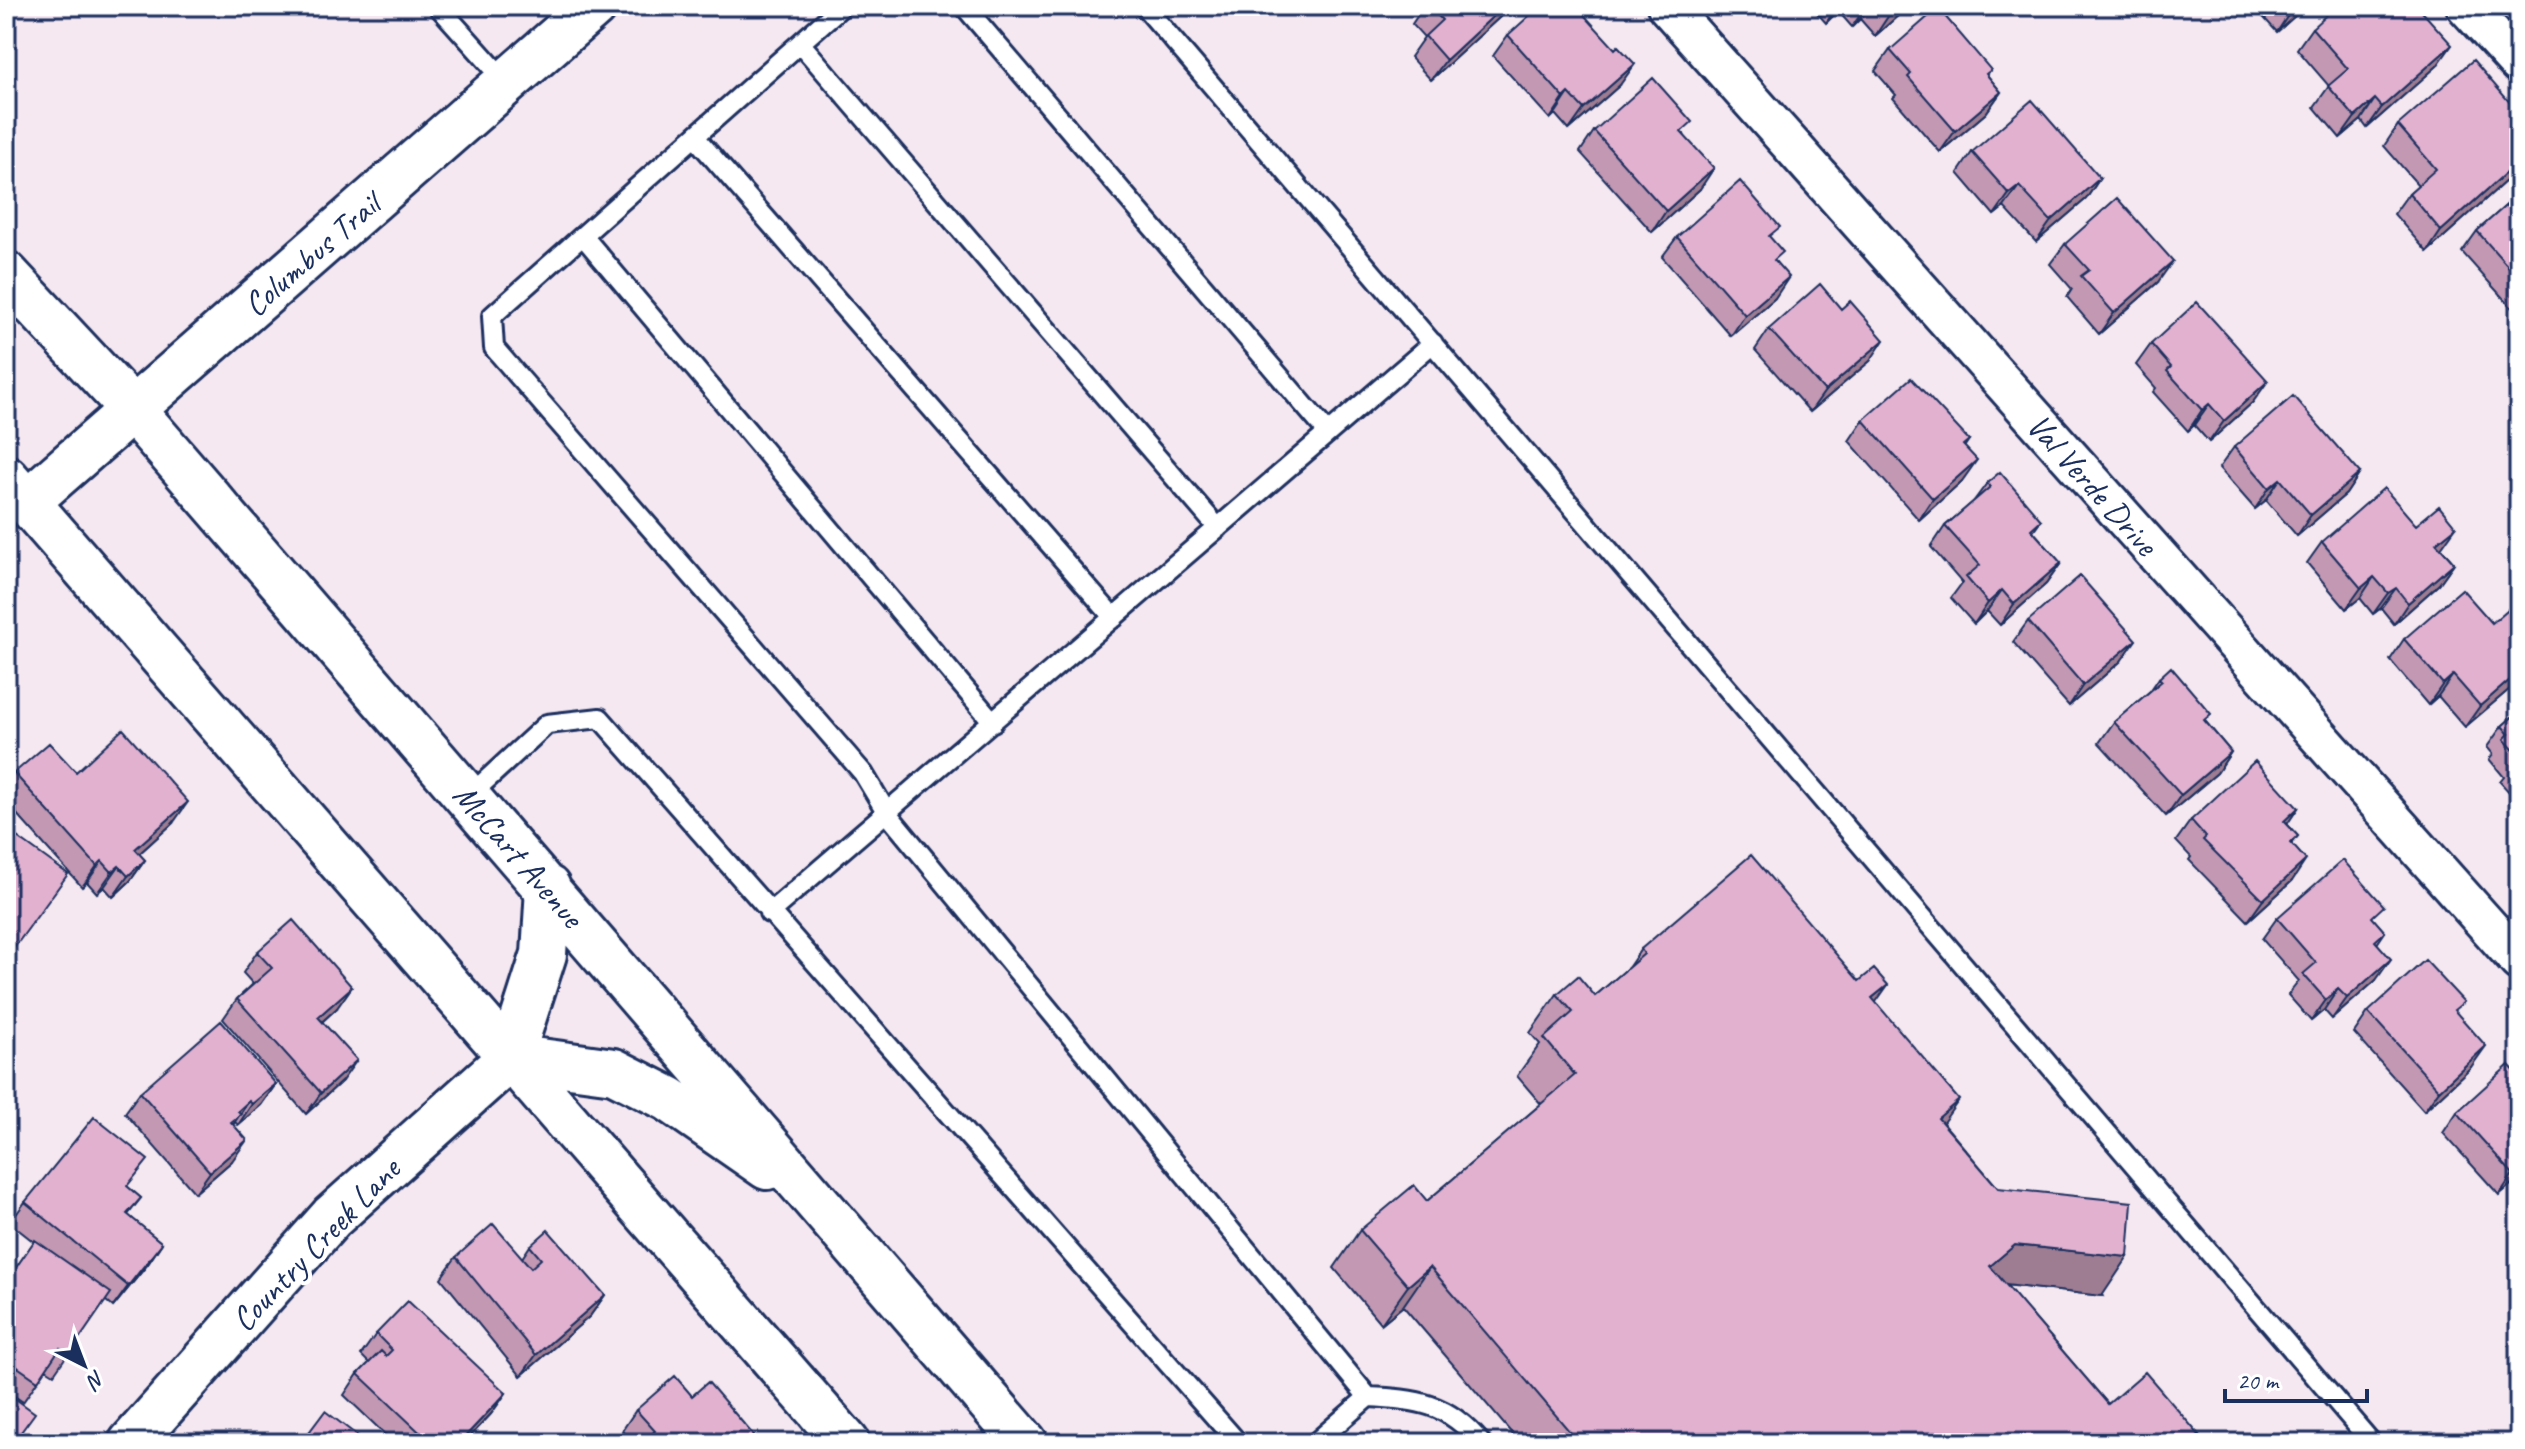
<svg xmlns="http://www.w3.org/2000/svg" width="2525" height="1449" font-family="Caveat,sans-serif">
  <rect width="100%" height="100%" fill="#f6e8f1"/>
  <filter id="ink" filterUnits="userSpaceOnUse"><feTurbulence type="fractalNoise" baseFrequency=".0125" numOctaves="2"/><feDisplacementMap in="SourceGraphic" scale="16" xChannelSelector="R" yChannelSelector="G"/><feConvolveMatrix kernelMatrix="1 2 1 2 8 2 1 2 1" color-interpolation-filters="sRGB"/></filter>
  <g filter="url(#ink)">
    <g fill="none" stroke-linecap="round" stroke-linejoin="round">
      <defs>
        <path id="service" d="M438,6L507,83
          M842,6L492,316L494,348L863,773L887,813L1368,1397
          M964,6L1328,433
          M1144,6L2372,1443
          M800,43L1218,528
          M695,137L1114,618
          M583,236L993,722
          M469,796L547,724L600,718L1238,1443
          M769,913L1433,343
          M1315,1443L1368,1397C1417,1399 1448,1403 1481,1443"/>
        <path id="minor" d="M1667,6L2519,961
          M2466,6L2519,64"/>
        <path id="tertiary" d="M28,501L594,6
          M131,1443L332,1217L511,1057"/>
        <path id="secondary" d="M6,274L133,410L1025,1443
          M6,478L847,1443
          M511,1057L614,1071L669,1099L767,1167
          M511,1057L544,954L548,888"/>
      </defs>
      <use href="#service" stroke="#1b2f5e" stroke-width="24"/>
      <use href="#minor" stroke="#1b2f5e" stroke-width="44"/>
      <use href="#tertiary" stroke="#1b2f5e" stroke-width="50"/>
      <use href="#secondary" stroke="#1b2f5e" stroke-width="50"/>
      <use href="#service" stroke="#fff" stroke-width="18"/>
      <use href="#minor" stroke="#fff" stroke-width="38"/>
      <use href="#tertiary" stroke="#fff" stroke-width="44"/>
      <use href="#secondary" stroke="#fff" stroke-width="44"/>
    </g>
    <path fill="#c298b3" stroke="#1b2f5e" stroke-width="2" d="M1424,6H1512L1431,80L1410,57L1424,37L1412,24Z
      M1811,6H1909L1875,36L1860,19L1852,27L1838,11L1826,23Z
      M2253,6H2306L2277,32Z
      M2312,28L2437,66L2367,128L2361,120L2340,138L2314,107L2329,86L2297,49Z
      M1508,35L1620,85L1569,130L1555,114L1550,119L1493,56Z
      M1890,50L1987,75L2001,92L1986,113L1940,152L1893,98L1896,95L1875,71Z
      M2398,125L2519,169L2427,252L2394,214L2409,193L2418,185L2384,146Z
      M1594,131L1684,134L1700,189L1652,232L1580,152Z
      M1972,152L2100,178L2086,199L2036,242L2004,207L1994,215L1958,173Z
      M2519,194V316L2462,252L2477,231Z
      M1677,237L1776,262L1775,298L1731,336L1662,257Z
      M2065,244L2158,282L2099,334L2067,297L2072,289L2050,264Z
      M1769,329L1870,361L1810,412L1755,350Z
      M2151,344L2253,402L2209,442L2194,425L2188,431L2153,392L2156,388L2136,365Z
      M1863,420L1969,440L1965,446L1962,481L1919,520L1849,441Z
      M2234,447L2360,473L2346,494L2297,536L2266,500L2255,509L2219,468Z
      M1987,483L2041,520L2033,531L2061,563L2046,584L2000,625L1987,611L1974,624L1951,598L1962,583L1931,547L1945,526L1973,502Z
      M2416,525L2441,548L2454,563L2439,584L2394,624L2381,608L2373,614L2360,598L2346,609L2307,563L2322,542Z
      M2028,621L2121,661L2069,706L2013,642Z
      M2404,639L2511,688L2465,727L2438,696L2428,705L2390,660Z
      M2159,678L2206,722L2231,752L2217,773L2166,816L2099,743L2114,722L2150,691Z
      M2519,711V803L2500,782L2504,777L2489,759L2493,754L2487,747L2502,726Z
      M76,772L173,823L139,854L145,860L130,881L113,897L104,887L97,893L87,882L82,887L6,802V785L14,773Z
      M2298,808L2287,824L2298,836L2292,844V881L2248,921L2189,860L2191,857L2176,841L2191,820Z
      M2277,918L2374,920L2385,932L2377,944L2376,980L2332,1019L2324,1010L2311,1021L2288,995L2299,981L2262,939Z
      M1641,949L1875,1003L1943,1123L1998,1188L2102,1296L2006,1285L2108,1404L2206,1443H1520L1403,1306L1381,1324L1334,1268L1360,1230L1427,1201L1541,1104L1517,1076L1540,1044L1530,1033L1557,994L1595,996L1628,968Z
      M257,952L337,1008L322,1022L342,1081L306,1114L223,1019L237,999L253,984L243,973Z
      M2368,1012L2456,1013L2471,1067L2424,1111L2354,1033Z
      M2519,1076V1187L2514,1182L2499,1195L2443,1133L2457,1112Z
      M276,1084L261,1105L238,1125L235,1122L233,1124L232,1161L195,1193L125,1113L140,1092Z
      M128,1187L141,1198L128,1215L162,1243L148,1264L113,1307L105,1300L54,1374L46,1369L23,1402L6,1390V1282L34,1242L10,1223L25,1202Z
      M530,1246L605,1295L590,1316L521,1376L441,1278L456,1257L522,1258Z
      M376,1334L506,1393L491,1414L464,1443H394L344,1395L358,1374L369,1363L361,1355Z
      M692,1396L751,1443H632L622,1431L636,1410Z"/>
    <path fill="#9e7c92" stroke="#1b2f5e" stroke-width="2" d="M85,6H126L119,14Z
      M1504,6H1512L1431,80L1446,60Z
      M1837,6H1842L1838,11L1826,23Z
      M1866,6H1869L1860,19L1852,27Z
      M1900,6H1909L1875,36L1889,15Z
      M2297,6H2306L2277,32L2291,11Z
      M2452,45L2437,66L2367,128L2382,107Z
      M1635,64L1620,85L1569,130L1584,109Z
      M2001,92L1986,113L1940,152L1955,131Z
      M1569,93L1555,114L1550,119L1564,98Z
      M2375,99L2361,120L2340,138L2355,117Z
      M2519,161V169L2427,252L2441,231Z
      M1714,168L1700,189L1652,232L1666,211Z
      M2100,178L2086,199L2036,242L2051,221Z
      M2019,186L2004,207L1994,215L2009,194Z
      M2173,261L2158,282L2099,334L2114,313Z
      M1789,277L1775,298L1731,336L1745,315Z
      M1884,340L1870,361L1810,412L1825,391Z
      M2268,381L2253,402L2209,442L2224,421Z
      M2209,404L2194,425L2188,431L2202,410Z
      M1977,460L1962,481L1919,520L1933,499Z
      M2360,473L2346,494L2297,536L2311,515Z
      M2280,479L2266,500L2255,509L2269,488Z
      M2456,527L2441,548L2422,564L2436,543Z
      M2061,563L2046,584L2000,625L2014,604Z
      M2454,563L2439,584L2394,624L2408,603Z
      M2374,577L2360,598L2346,609L2361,588Z
      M2396,588L2381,608L2373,614L2388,593Z
      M2002,590L1987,611L1974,624L1988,603Z
      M2136,640L2121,661L2069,706L2083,685Z
      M2519,672V676L2511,688L2465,727L2480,706Z
      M2453,675L2438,696L2428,705L2443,684Z
      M2231,752L2217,773L2166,816L2181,795Z
      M188,802L173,823L121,870L135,849Z
      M2298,808L2284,829V821Z
      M145,860L130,881L113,897L128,876Z
      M2306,860L2292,881L2248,921L2263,900Z
      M102,861L87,882L82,887L97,866Z
      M119,866L104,887L97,893L112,872Z
      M2391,959L2376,980L2332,1019L2347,998Z
      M1888,985L1861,1023L1872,998Z
      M352,987L337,1008L304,1038L318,1017Z
      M2338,989L2324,1010L2311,1021L2326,1000Z
      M2486,1046L2471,1067L2424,1111L2439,1090Z
      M357,1060L342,1081L306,1114L321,1093Z
      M276,1084L261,1105L238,1125L252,1104Z
      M1959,1100L1932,1138L1938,1118Z
      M249,1101L226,1135L217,1143L238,1111Z
      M247,1140L232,1161L195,1193L210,1172Z
      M2519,1169V1174L2514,1182L2499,1195L2513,1174Z
      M162,1243L148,1264L113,1307L128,1286Z
      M2015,1245L2128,1257L2102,1296L1988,1283L1990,1266Z
      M1430,1267L1403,1306L1381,1324L1408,1286Z
      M605,1295L590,1316L521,1376L536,1355Z
      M506,1393L491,1414L464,1443H459Z"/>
    <path fill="#e2b1d0" stroke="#1b2f5e" stroke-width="2" d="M1429,6H1504L1446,60L1425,36L1442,20Z
      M1540,6H1576L1615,49L1618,46L1635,64L1584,109L1569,93L1564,98L1508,35Z
      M1882,6H1900L1889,15Z
      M2287,6H2297L2291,11Z
      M2336,6H2408L2410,9L2413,6H2417L2452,45L2382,107L2375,99L2355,117L2328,86L2348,69L2312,28Z
      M1938,8L1991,70L1986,74L2001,92L1955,131L1908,77L1911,74L1890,50Z
      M2473,60L2519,113V161L2441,231L2409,193L2436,169L2398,125Z
      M1653,78L1692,122L1681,132L1714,168L1666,211L1594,131Z
      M2032,100L2100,178L2051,221L2019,186L2009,194L1972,152Z
      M1740,181L1780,227L1769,236L1783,252L1774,260L1789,277L1745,315L1677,237Z
      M2519,194V279L2477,231Z
      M2117,198L2173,261L2114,313L2081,276L2089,270L2065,244Z
      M1820,284L1841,309L1850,301L1884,340L1825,391L1769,329Z
      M2197,302L2268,381L2224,421L2209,404L2202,410L2167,371L2171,367L2151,344Z
      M1911,378L1969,440L1963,445L1977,460L1933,499L1863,420Z
      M2293,396L2360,473L2311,515L2280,479L2269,488L2234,447Z
      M2000,472L2041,520L2031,529L2061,563L2014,604L2002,590L1988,603L1966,577L1980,565L1945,526L1990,487L1987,483Z
      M2384,488L2416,525L2439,506L2456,527L2436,543L2454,563L2408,603L2396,588L2388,593L2374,577L2361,588L2322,542Z
      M2080,576L2136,640L2083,685L2028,621Z
      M2462,589L2492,623L2514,604L2519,610V672L2480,706L2453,675L2443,684L2404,639Z
      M2171,667L2211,714L2204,720L2231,752L2181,795L2114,722L2162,681L2159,678Z
      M2519,711V756L2504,739L2509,734L2502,726Z
      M123,729L188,802L135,849L145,860L128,876L119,866L112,872L102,861L97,866L14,773L49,743L76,772Z
      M2255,761L2298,808L2284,821L2298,836L2291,843L2306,860L2263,900L2203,840L2206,837L2191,820Z
      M6,829L68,874L6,959Z
      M1751,855L1859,981L1874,969L1888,985L1872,998L1959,1100L1938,1118L1998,1188L2132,1202L2128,1257L2015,1245L1990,1266L2108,1404L2145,1372L2206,1443H1569L1576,1439L1430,1267L1408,1286L1360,1230L1414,1185L1427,1201L1575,1075L1544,1038L1573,1012L1557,994L1578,976L1595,996L1644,954L1641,949Z
      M2343,860L2384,906L2372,917L2385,932L2375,941L2391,959L2347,998L2338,989L2326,1000L2303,974L2316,963L2277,918Z
      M293,920L352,987L318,1017L357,1060L321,1093L237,999L272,968L257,952Z
      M2425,960L2464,1002L2454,1010L2486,1046L2439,1090L2368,1012Z
      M221,1021L276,1084L252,1104L249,1101L238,1111L241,1114L231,1122L247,1140L210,1172L140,1092Z
      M2509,1065L2519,1076V1169L2513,1174L2457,1112Z
      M94,1117L148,1160L127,1186L141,1198L127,1214L162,1243L128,1286L25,1202Z
      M493,1224L531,1268L541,1259L530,1246L548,1230L605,1295L536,1355L456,1257Z
      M35,1240L111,1293L69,1354L60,1348L38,1381L6,1359V1282Z
      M408,1301L506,1393L459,1443H431L358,1374L381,1351L386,1356L392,1350L376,1334Z
      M675,1376L692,1396L708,1382L755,1437L748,1443H641L655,1431L636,1410Z
      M6,1392L35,1413L13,1443H6Z
      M325,1411L367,1443H301Z"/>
  </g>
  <g text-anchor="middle" stroke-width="8" stroke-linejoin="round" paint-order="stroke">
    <g font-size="34" fill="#1b2f5e" stroke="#fff">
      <text transform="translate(311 254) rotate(-41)" y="12">Columbus Trail</text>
      <text transform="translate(2093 484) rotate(48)" y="12">Val Verde Drive</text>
      <text transform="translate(519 855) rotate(49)" y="12">McCart Avenue</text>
      <text transform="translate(315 1244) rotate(-46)" y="12">Country Creek Lane</text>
    </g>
  </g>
  <rect width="2525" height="1449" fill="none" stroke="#fff" stroke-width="32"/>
  <rect x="16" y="16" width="2493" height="1417" fill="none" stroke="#1b2f5e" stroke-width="3" filter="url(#ink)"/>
  <g transform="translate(84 1365) rotate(138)" stroke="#ffffff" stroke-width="6" paint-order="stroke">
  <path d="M0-6L14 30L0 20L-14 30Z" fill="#1b2f5e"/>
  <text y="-12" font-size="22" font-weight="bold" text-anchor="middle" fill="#1b2f5e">N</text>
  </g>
  <path d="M2225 1389v12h142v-12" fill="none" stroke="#1b2f5e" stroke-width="4"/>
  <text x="2237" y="1389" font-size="24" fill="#1b2f5e" stroke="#ffffff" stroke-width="6" paint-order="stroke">20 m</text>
</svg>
